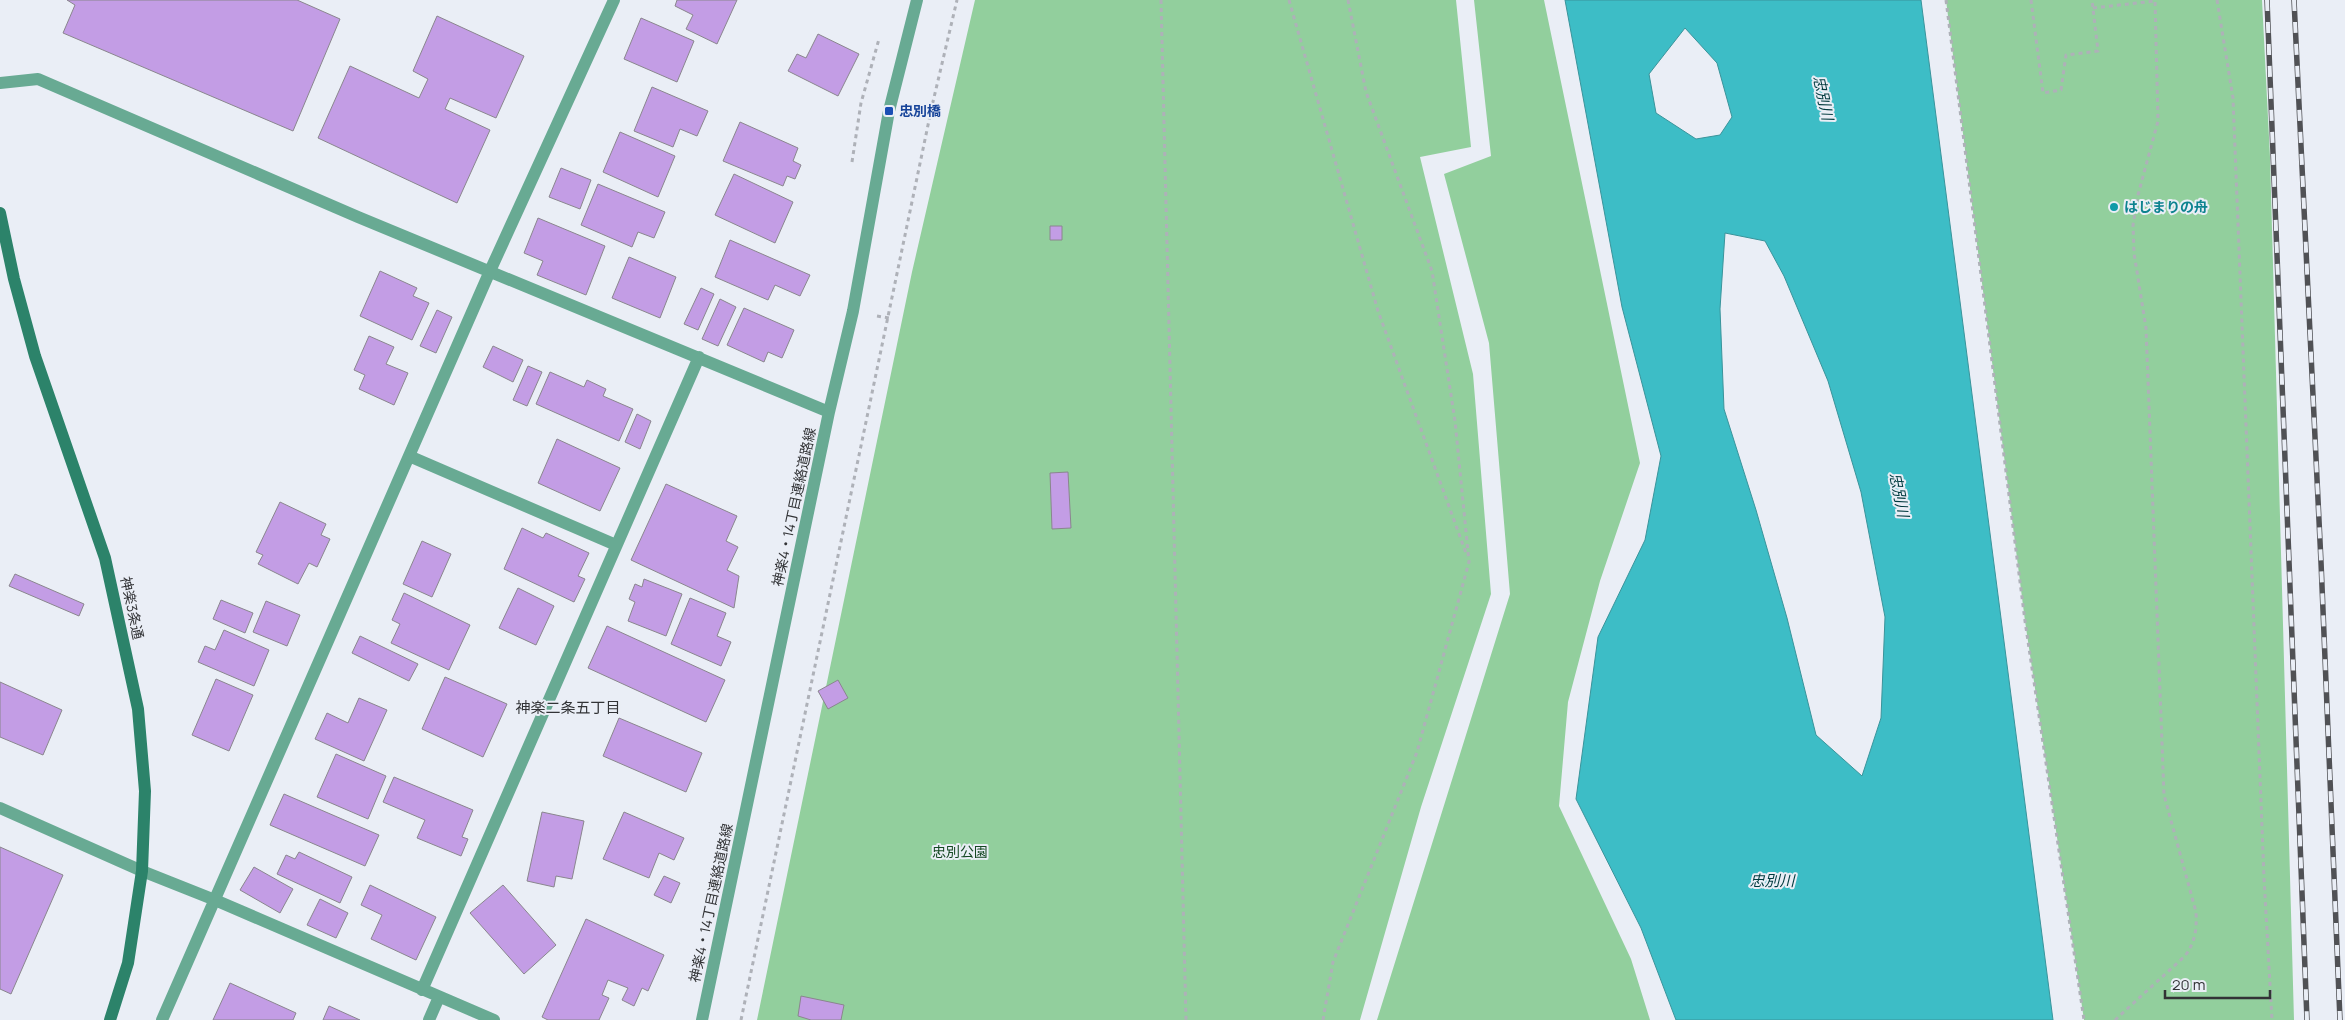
<svg xmlns="http://www.w3.org/2000/svg" width="2345" height="1020" font-family="Manrope,'Noto Sans JP',sans-serif">
  <rect width="100%" height="100%" fill="#eaeef6"/>
  <path fill="#92cf9d" d="M975,0H1456L1471,147L1420,157L1473,374L1491,594L1421,807L1360,1020H757L912,272Z
    M1474,0H1544L1640,463L1600,581L1568,702L1559,806L1631,959L1650,1020H1377L1510,594L1489,343L1444,174L1491,156Z
    M1946,0H2262L2270,157L2294,1020H2084L2025,621Z"/>
  <path fill="#3dbdc6" stroke="#3a949b" fill-rule="evenodd" d="M1565,0H1921L2053,1020H1676L1641,928L1576,799L1598,637L1645,540L1661,456L1622,307ZM1685,28L1717,63L1732,117L1720,135L1696,139L1656,113L1649,74ZM1725,233L1765,241L1784,276L1828,381L1861,492L1885,617L1881,718L1862,776L1816,735L1787,618L1756,510L1724,409L1720,309Z"/>
  <path fill="#c39de5" stroke="#8a868e" d="M297,0L340,19L293,131L63,33L75,5L67,0Z
    M677,0H737L717,44L686,29L693,15L675,6Z
    M437,16L524,56L496,118L450,98L445,109L490,130L457,203L318,138L350,66L419,98L428,79L413,71Z
    M641,18L694,41L677,82L624,59Z
    M818,34L859,54L838,96L788,71L797,54L806,58Z
    M652,87L708,111L697,136L680,129L673,147L634,131Z
    M740,122L798,148L793,161L801,165L795,179L787,176L783,186L723,161Z
    M620,132L675,156L658,197L603,172Z
    M561,168L591,180L580,209L549,197Z
    M734,174L793,202L775,243L715,215Z
    M598,184L665,212L654,238L638,232L632,247L581,225Z
    M538,218L605,246L586,295L537,275L543,261L524,253Z
    M1050,226H1062V240H1050Z
    M730,240L810,275L800,296L775,285L768,300L715,277Z
    M629,257L676,277L660,318L612,298Z
    M380,271L417,288L413,296L429,303L412,340L360,316Z
    M701,288L714,294L698,330L684,324Z
    M720,299L736,307L718,346L702,339Z
    M744,308L794,330L782,358L768,352L764,362L727,345Z
    M437,310L452,317L436,353L420,346Z
    M369,336L394,347L386,364L408,373L394,405L359,389L365,375L354,370Z
    M493,346L523,360L513,382L483,367Z
    M528,366L542,372L527,406L513,400Z
    M550,372L584,387L587,380L606,389L603,396L633,409L619,441L536,404Z
    M637,414L651,421L640,449L625,442Z
    M557,439L620,468L600,511L538,483Z
    M1068,472L1071,528L1052,529L1050,473Z
    M666,484L737,516L726,541L738,547L727,570L739,576L734,608L631,560Z
    M280,502L326,524L321,535L330,539L317,567L309,563L298,584L258,564L263,555L256,552Z
    M522,528L543,538L546,533L589,553L578,576L585,579L574,602L504,569Z
    M422,541L451,554L432,597L403,584Z
    M15,574L84,604L79,616L9,586Z
    M644,579L682,594L666,636L628,621L635,602L629,599L635,584L642,587Z
    M518,588L554,606L536,645L499,628Z
    M404,593L470,625L449,670L391,643L400,624L392,620Z
    M690,598L726,613L717,636L731,642L721,666L671,644Z
    M221,600L253,613L245,633L213,619Z
    M266,601L300,615L287,646L253,632Z
    M607,626L725,680L706,722L588,668Z
    M224,630L269,650L254,686L198,662L205,646L215,650Z
    M360,636L418,664L409,681L352,653Z
    M445,677L507,704L483,757L422,729Z
    M216,679L253,695L229,751L192,735Z
    M838,680L848,698L828,709L818,691Z
    M0,682L62,710L43,755L0,737Z
    M359,698L387,710L364,761L315,739L327,713L348,723Z
    M619,718L702,753L686,792L603,756Z
    M336,754L386,776L368,819L317,797Z
    M394,777L473,810L462,837L468,839L461,856L417,838L425,820L383,802Z
    M284,794L379,835L365,866L270,825Z
    M542,812L584,821L572,879L556,876L554,887L527,881Z
    M624,812L684,838L674,860L659,853L649,878L603,859Z
    M0,847L63,875L11,994L0,989Z
    M299,852L352,877L340,903L277,874L286,855L295,859Z
    M254,867L293,889L280,913L240,890Z
    M664,876L680,883L671,903L654,895Z
    M370,885L436,917L416,960L371,939L382,915L361,905Z
    M503,885L556,945L524,974L470,913Z
    M320,899L348,913L336,938L307,925Z
    M586,919L664,955L648,991L642,988L634,1006L622,1000L628,988L608,980L602,995L609,998L599,1020H548L542,1017Z
    M230,983L296,1013L293,1020H213Z
    M801,996L844,1005L841,1020H811L798,1016Z
    M329,1006L360,1020H323Z"/>
  <g fill="none" stroke-linecap="round" stroke-linejoin="round">
    <path stroke="#aeb1b8" stroke-width="3" stroke-dasharray="4 4" stroke-linecap="butt" d="M1161,0L1186,1020
      M1289,0L1378,311L1467,556
      M1946,0L2025,621L2084,1020
      M2031,0L2043,93L2061,90L2066,55L2098,51L2092,0
      M2217,0L2233,98L2264,878L2272,1020
      M2093,8L2155,1
      M852,162L861,103L879,39
      M877,316L889,318
      M741,1020L932,106L957,0
      M1323,1020L1333,962L1417,752L1469,562L1455,421L1432,271L1366,92L1348,0
      M2115,1020L2185,956C2195,942 2197,930 2196,912L2164,795L2146,328L2134,253L2133,225L2138,195L2158,121L2155,0"/>
    <path stroke="#68aa93" stroke-width="12" d="M0,83L38,79L358,217L829,412
      M409,456L616,545
      M0,808L142,871L215,900L494,1020
      M422,990L699,357
      M162,1020L490,271L614,0
      M429,1020L439,997
      M702,1020L829,412L853,311L889,111L917,0"/>
    <path stroke="#2c836a" stroke-width="12" d="M0,213L14,279L35,356L105,558L138,709L145,791L142,871L128,963L110,1020"/>
    <defs>
      <path id="rail" d="M2267,0L2307,1020
        M2294,0L2321,562L2340,1020"/>
    </defs>
    <use href="#rail" stroke="#505155" stroke-width="5.5"/>
    <use href="#rail" stroke="#eaeef6" stroke-width="4" stroke-dasharray="11" stroke-linecap="butt"/>
  </g>
  <rect fill="#1a4fb4" stroke="#eaeef6" stroke-width="2" x="884" y="106" width="10" height="10" rx="2.5"/>
  <circle fill="#0f9aa8" stroke="#eaeef6" stroke-width="2" cx="2114" cy="207" r="5"/>
  <g text-anchor="middle" stroke-width="4" stroke-linejoin="round" paint-order="stroke">
    <g font-size="14" font-weight="bold" fill="#164399" stroke="#eaeef6" text-anchor="start">
      <text x="899" y="116">忠別橋</text>
    </g>
    <g font-size="14" font-weight="bold" fill="#0d838f" stroke="#eaeef6" text-anchor="start">
      <text x="2124" y="212">はじまりの舟</text>
    </g>
    <g font-size="14" fill="#323336" stroke="#eaeef6">
      <text transform="translate(794 507) rotate(-78)" y="5">神楽4・14丁目連絡道路線</text>
      <text transform="translate(132 608) rotate(78)" y="5">神楽3条通</text>
      <text transform="translate(711 903) rotate(-78)" y="5">神楽4・14丁目連絡道路線</text>
    </g>
    <g font-size="14" fill="#144822" stroke="#eaeef6">
      <text x="960" y="857">忠別公園</text>
    </g>
    <g font-size="15" font-style="italic" fill="#003a3e" stroke="#eaeef6">
      <text transform="translate(1823 98) rotate(78)" y="5">忠別川</text>
      <text transform="translate(1899 495) rotate(79)" y="5">忠別川</text>
      <text x="1772" y="886">忠別川</text>
    </g>
    <g font-size="15" fill="#323336" stroke="#eaeef6">
      <text x="568" y="713">神楽二条五丁目</text>
    </g>
  </g>
  <path d="M2165 990v8h105v-8" fill="none" stroke="#323336" stroke-width="2.5"/>
  <text x="2172" y="990" font-size="15" fill="#323336" stroke="#eaeef6" stroke-width="4" paint-order="stroke">20 m</text>
</svg>
